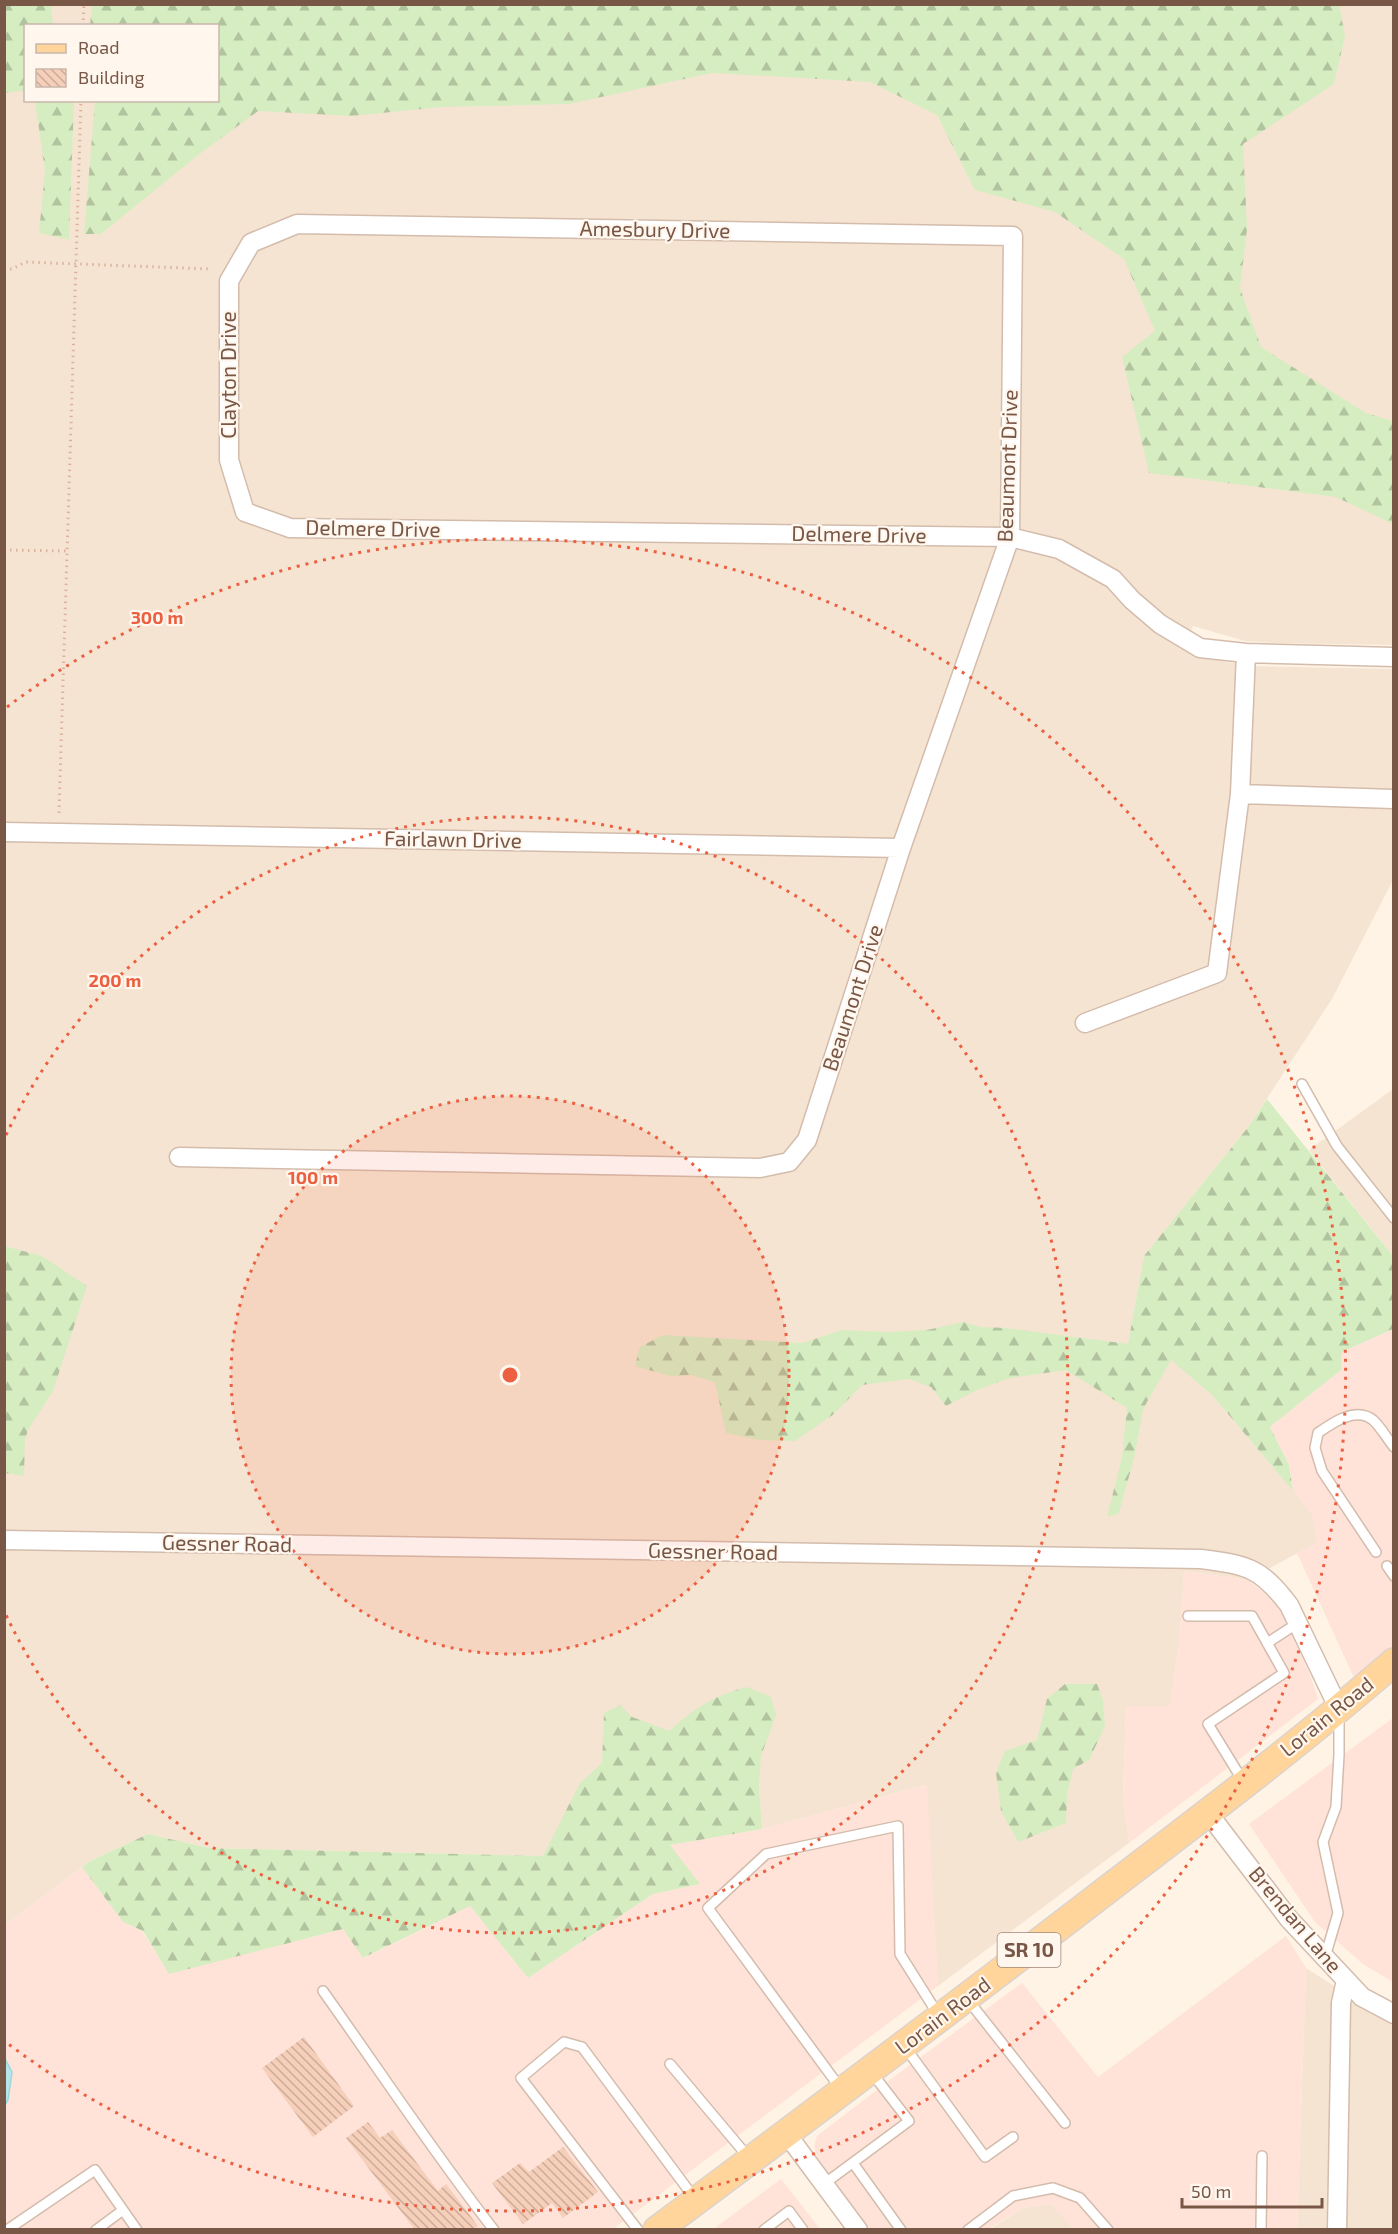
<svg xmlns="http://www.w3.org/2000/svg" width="1398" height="2234" font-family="'Exo 2',sans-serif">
  <defs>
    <pattern id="forest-firs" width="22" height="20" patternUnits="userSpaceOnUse" patternTransform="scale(1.5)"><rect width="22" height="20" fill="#d6edc2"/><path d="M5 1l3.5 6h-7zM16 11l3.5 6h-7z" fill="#b2c39f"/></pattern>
    <pattern id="building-back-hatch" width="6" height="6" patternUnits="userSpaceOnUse" patternTransform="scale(1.5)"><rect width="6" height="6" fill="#f6cfba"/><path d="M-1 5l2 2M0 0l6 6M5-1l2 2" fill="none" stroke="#ccab99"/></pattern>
  </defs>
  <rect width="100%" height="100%" fill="#fef3e5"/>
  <path fill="#f6e4d2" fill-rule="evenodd" d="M5,5H1393V645L1275,643L1245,641L1193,626L1185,646L1217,660L1249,666L1393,669V880L1332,999L1249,1126L1144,1256L1126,1357L1171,1359L1212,1395L1312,1513L1318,1542L1248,1580L1184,1571L1180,1635L1170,1707L1126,1706L1123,1797L1129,1843L938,1986L926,1785L762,1829L759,1783L543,1856L209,1848L148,1834L90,1861L5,1925ZM26,26H218V100H26Z
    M1393,1089V1256L1309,1150Z
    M1306,1968L1393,2024L1394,2229L1297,2230Z
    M1051,2204L1075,2230H989L1023,2208Z"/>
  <path fill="#ffe2d8" d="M1393,1329V1653L1356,1682L1297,1553L1317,1542L1312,1514L1293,1491L1289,1465L1270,1427L1341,1370L1342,1352Z
    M1184,1571L1248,1580L1263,1592L1281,1610L1310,1675L1318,1699L1129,1843L1123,1797L1126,1706H1170L1180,1635Z
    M1393,1718V1982L1363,1964L1315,1922L1249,1824Z
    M927,1785L938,1986L613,2229L5,2230V1925L82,1867L123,1922L142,1931L169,1973L344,1929L364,1958L470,1906L528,1978L653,1894L699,1884L669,1845L762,1829Z
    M1286,1936L1306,1968L1297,2229H1074L1050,2204L1023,2208L989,2229H869L818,2158L814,2147L817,2136L895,2076L1022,1983L1098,2077Z
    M781,2179L820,2229L712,2230Z"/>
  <path fill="url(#forest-firs)" d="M4,5H51L53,25L26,26L25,93L20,91L5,93Z
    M92,5H1339L1345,36L1334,84L1243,144L1247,229L1240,288L1261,347L1366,413L1393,421V524L1336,497L1149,473L1122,357L1155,331L1124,259L1055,212L975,190L937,115L870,82L712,73L569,104L441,107L352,116L258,111L197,156L101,234H84L95,101L218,100V26L90,25Z
    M35,101H74L69,240L39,233L45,171Z
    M1267,1099L1393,1256V1329L1342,1352L1341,1370L1270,1427L1289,1465L1293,1491L1212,1395L1171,1360L1143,1409L1134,1458L1119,1513L1107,1517L1122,1457L1127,1408L1066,1370L1010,1378L977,1390L946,1406L931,1387L909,1379L862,1385L834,1414L795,1441L759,1440L726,1433L715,1382L690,1375L670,1376L635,1366L640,1347L663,1335L803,1343L842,1330L886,1332L927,1330L963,1322L981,1327L1006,1328L1128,1344L1144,1256L1249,1126Z
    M4,1246L42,1256L87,1286L53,1391L28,1430L25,1439L24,1476L5,1473Z
    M1065,1684H1097L1103,1700L1105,1726L1089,1760L1073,1769L1067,1796L1066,1823L1018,1842L1001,1811L996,1773L1005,1751L1037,1740L1047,1699Z
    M747,1687L771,1697L776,1715L761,1756L759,1783L762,1829L670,1845L700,1884L653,1894L528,1978L470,1906L363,1958L343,1929L169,1974L143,1931L123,1922L82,1867L90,1861L148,1834L209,1848L543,1856L580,1783L602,1763L604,1713L620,1705L632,1717L670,1731C693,1708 716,1695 747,1687Z"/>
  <path fill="#b7e5ea" stroke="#9dd6dc" stroke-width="1.5" d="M4,2057L12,2072L8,2100L5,2105Z"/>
  <path fill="url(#building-back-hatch)" d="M304,2037L354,2106L313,2137L262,2068Z
    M368,2122L380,2138L392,2130L438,2191L446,2184L478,2226L473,2230H415L346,2138Z
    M563,2147L598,2192L563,2218L552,2203L523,2224L492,2183L520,2163L529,2172Z"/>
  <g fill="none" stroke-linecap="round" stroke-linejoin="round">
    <defs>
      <path id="service" d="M1302,1084L1337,1146L1394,1218
        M1376,1552L1322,1471L1315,1448L1318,1433C1332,1423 1356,1406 1373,1420C1381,1427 1387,1439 1394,1447
        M1387,1566L1394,1576
        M1188,1616H1252L1284,1673L1208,1724L1243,1781
        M1267,1643L1298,1623
        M1325,1957L1338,1913L1323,1842L1336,1807L1339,1755V1715
        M323,1991C380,2071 433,2152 494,2230
        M968,2000L1065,2123
        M905,2047L985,2157L1013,2137
        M670,2064L749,2158
        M841,2089L708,1908L766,1854L898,1826L900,1954L939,2016
        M853,2163L901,2230
        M824,2184L909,2121L872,2073
        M7,2230L95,2170L137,2230
        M96,2230L123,2210
        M638,2230L521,2078L564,2042L582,2047L695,2199
        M764,2230L789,2211L803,2230
        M968,2230L1013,2196L1053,2188L1080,2198L1108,2230
        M1261,2230L1262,2156"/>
      <path id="minor" d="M1240,794L1394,799
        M4,832L901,848
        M1085,1023L1217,973L1240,794L1246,653
        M179,1157L760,1168L789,1162L807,1140L901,848L1010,537L1013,236L297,224L251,243L229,281V460L245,512L290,528L1010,537L1059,549L1113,579L1132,600L1160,624L1200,648L1246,653L1394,657
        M4,1540L1201,1559C1247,1565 1260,1567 1289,1605L1339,1709
        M1208,1813L1289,1919L1362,1997L1394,2014
        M786,2133L858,2230
        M1337,2230L1341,2003L1346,1980"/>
      <path id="primary" d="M657,2230C811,2115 964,2000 1116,1883C1210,1811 1304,1740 1394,1662"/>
    </defs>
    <use href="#service" stroke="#d3bcac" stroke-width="12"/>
    <use href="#minor" stroke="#d3bcac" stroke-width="21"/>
    <use href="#primary" stroke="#dcd3cf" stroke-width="30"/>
    <path stroke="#dbb29d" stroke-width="3" stroke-dasharray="1.5 4.5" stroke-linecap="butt" d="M83,26L84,4
      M4,269H12L26,262L211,269
      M4,550L67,551
      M59,813L81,100"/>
    <use href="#service" stroke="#fff" stroke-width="9"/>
    <use href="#minor" stroke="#fff" stroke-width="18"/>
    <use href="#primary" stroke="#ffd59b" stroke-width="27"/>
  </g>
  <circle cx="510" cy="1375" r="279" fill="#ec5f40" fill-opacity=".12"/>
  <g fill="none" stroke="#ec5f40" stroke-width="3" stroke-dasharray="3 6">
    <circle cx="510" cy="1375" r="279"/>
    <path d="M6 1135A558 558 0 1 1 6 1615"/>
    <path d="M7 707A836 836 0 1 1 7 2043"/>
  </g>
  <g text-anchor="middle" stroke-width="4.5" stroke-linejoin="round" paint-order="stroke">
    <rect fill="#fff7ed" stroke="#a18779" stroke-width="1.5" x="997.5" y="1933" width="63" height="34" rx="4.5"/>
    <g font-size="20" font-weight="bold" fill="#795747">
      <text x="1029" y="1957">SR 10</text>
    </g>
    <g font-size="21" fill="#795747" stroke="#fff7ed">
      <text transform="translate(655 230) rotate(1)" y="7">Amesbury Drive</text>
      <text transform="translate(229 375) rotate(-90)" y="7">Clayton Drive</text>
      <text transform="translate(1008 466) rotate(-88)" y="7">Beaumont Drive</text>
      <text transform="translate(373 529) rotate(1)" y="7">Delmere Drive</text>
      <text transform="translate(859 535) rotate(1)" y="7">Delmere Drive</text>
      <text transform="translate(453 840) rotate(1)" y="7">Fairlawn Drive</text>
      <text transform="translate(853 998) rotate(-72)" y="7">Beaumont Drive</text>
      <text transform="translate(227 1544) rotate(1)" y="7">Gessner Road</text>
      <text transform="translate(713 1552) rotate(1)" y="7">Gessner Road</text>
      <text transform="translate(1327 1717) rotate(-39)" y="7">Lorain Road</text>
      <text transform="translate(1295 1920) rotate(50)" y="7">Brendan Lane</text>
      <text transform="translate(943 2016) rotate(-37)" y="7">Lorain Road</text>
    </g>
  </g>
  <circle cx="510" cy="1375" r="9" fill="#ec5f40" stroke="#fff7ed" stroke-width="3"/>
  <g font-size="18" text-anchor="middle" font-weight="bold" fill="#ec5f40" stroke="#fff7ed" stroke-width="4.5" stroke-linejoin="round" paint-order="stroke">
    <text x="157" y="624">300 m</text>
    <text x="115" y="987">200 m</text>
    <text x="313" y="1184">100 m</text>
  </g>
  <rect width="1398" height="2234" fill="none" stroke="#795747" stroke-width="12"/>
  <rect x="24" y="24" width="195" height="78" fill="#fff7ed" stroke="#c9b7ab" stroke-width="1.5"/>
  <rect x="36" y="44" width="30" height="9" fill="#ffd59b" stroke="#c9b7ab" stroke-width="1.5"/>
  <text x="78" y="54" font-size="18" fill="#795747">Road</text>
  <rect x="36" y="69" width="30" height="18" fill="url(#building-back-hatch)" stroke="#c9b7ab" stroke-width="1.5"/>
  <text x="78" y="84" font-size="18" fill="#795747">Building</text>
  <path d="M1182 2198v9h140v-9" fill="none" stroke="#795747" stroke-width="3"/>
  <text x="1191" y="2198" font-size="18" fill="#795747" stroke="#fff7ed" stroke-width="4.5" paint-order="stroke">50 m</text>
</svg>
